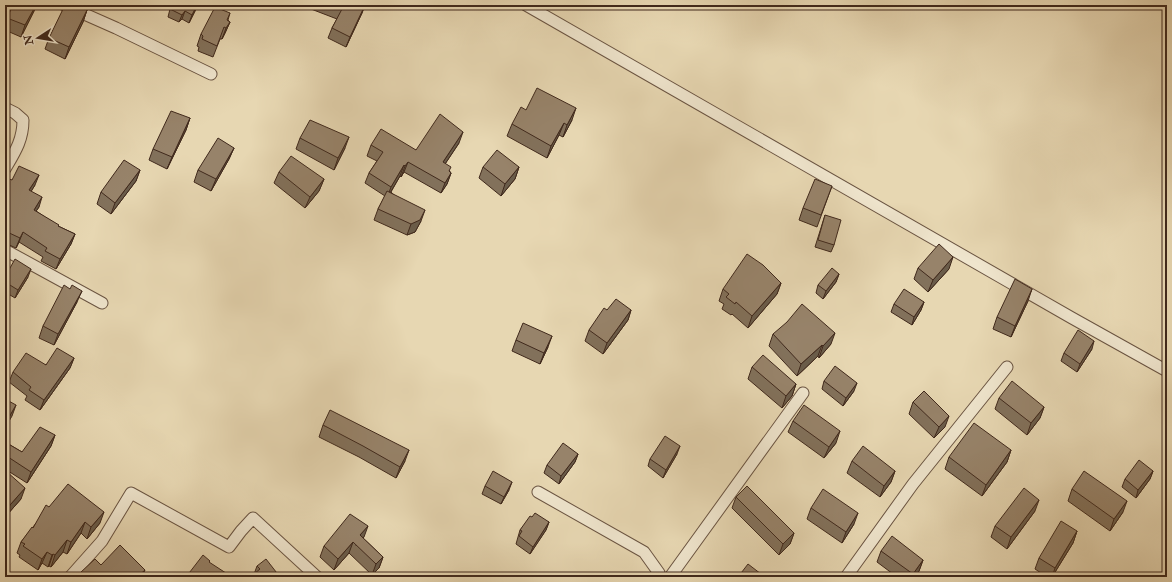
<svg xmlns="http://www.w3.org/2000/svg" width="1172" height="582" font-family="'IM FELL Double Pica',serif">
  <rect width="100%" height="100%" fill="#e7d7b2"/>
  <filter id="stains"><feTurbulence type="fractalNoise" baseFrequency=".005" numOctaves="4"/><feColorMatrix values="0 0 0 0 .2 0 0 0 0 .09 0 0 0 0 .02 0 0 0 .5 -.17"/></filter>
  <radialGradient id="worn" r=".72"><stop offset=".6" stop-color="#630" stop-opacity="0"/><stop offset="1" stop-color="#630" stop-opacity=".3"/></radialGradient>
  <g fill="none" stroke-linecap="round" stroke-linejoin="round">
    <defs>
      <path id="minor" d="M64,5L116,28L211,74
        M526,5L1072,318L1167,371
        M5,108L15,113L23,120C23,140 15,152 5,169
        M5,250L102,303
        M538,492L644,552L659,573V577
        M70,577L102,541L131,493L229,547L241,531L253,518L317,577
        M670,577L803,393
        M846,577L913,484L1007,367"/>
    </defs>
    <use href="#minor" stroke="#6a5442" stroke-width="13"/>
    <use href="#minor" stroke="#efe5cd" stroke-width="11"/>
  </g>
  <path fill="#82715b" stroke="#40291c" d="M37,5L21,37L5,30V22L7,18Z
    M173,5H198L189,23L182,19L179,22L168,17L170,9Z
    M312,5H365L362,13L346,47L328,38L332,28L337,19L311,9Z
    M87,10L83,22L65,59L45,49L49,38Z
    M230,13L228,20L230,22L225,33L222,39H220L213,57L198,51L199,47L197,46L201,34Z
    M526,110L572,120L563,137L559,135L547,158L507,136L512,124Z
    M190,118L186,130L167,169L149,160L153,149Z
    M300,138L345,148L334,170L296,149Z
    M459,143L445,164L451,173L447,184L441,193L404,172L401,177L400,176L391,192L421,221L415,232L407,235L374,220L378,209L385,196L365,183L369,173L377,161L367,156L371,145L416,150Z
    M234,148L229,159L211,191L194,182L198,170Z
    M483,167H519L515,179L501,196L479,178Z
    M140,170L136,181L111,214L97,204L101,192Z
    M279,172L324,179L319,191L305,208L274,183Z
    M12,180L35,185L31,191L39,207L36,211L58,226L75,234L71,244L56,269L41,261L43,257L19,242L16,248L5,243V184Z
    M832,186L817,227L799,220L803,208Z
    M825,215L834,245L831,252L815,247Z
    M918,268L949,269L928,292L914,279Z
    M839,274L836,282L823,299L816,293L818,285Z
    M5,277H28L15,298L5,292Z
    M781,283L777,294L748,328L732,314L731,315L722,309L724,304L719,301L723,289Z
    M70,289L77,302L54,345L39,338L43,326Z
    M1028,301L1011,337L993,329L997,317Z
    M924,302L921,310L912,325L891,312L894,304Z
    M607,310H631L628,320L603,354L585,341L589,330Z
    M773,334L831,344L819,358L818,356L797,376L769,346Z
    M516,340L548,347L540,364L512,351Z
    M1092,349L1077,372L1061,361L1064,353Z
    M74,358L70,368L40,410L25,400L27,396L9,382L13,372Z
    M752,367L796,384L792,396L782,408L748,379Z
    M824,381L854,391L843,406L822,389Z
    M999,398L1044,407L1040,418L1027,435L995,409Z
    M913,402L945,427L934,438L909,414Z
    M793,421L836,443L824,458L788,432Z
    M323,425L405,461L396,478L359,457L319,437Z
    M55,435L51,446L27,483L5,469V442L22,452Z
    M1011,450L1007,462L982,496L945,469L949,457Z
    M578,454L575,462L559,484L544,473L547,465Z
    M677,454L663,478L648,466L650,459Z
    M852,461L895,471L891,482L880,497L847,473Z
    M1153,471L1150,479L1136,498L1122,487L1125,479Z
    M5,472L21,499L6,516H5Z
    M485,486L509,490L501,504L482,494Z
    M1072,489L1123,512L1110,531L1068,501Z
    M1167,494V503L1164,502Z
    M736,497L794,533L790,544L779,555L732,508Z
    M49,507L100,523L87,539L81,533L67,554L63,552L51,567L49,566L48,567L42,563L38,570L19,557L20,555L17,553L21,542Z
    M811,508L854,524L842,543L807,519Z
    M1035,511L1007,549L991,537L995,526Z
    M532,517L549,522L546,530L530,554L516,544L520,530Z
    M1077,531L1073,543L1052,577H1047L1035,569L1039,558Z
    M364,537L363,538L383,557L379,568L372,575L349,553L334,570L320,557L324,546Z
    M881,551L923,560L919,571L915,577H897L877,562Z
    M101,565L142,577H80L81,572Z
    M257,566L280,577H253Z"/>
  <path fill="#6a5c4a" stroke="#40291c" d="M36,5H37L21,37L25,25Z
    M197,5H198L189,23L192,15Z
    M365,5L362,13L346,47L350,37Z
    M87,10L83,22L65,59L69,47Z
    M185,11L182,19L179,22L182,15Z
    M230,22L225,33L222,39L226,28Z
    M576,108L572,120L563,137L567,125Z
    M190,118L186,130L167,169L172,157Z
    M564,123L559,135L547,158L551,146Z
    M463,132L459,143L439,173L443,162Z
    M349,137L345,148L334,170L338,158Z
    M234,148L229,159L211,191L216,179Z
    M408,162L404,172L401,177L405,166Z
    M404,165L400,176L387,198L391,187Z
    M519,167L515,179L501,196L505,184Z
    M140,170L136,181L111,214L115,203Z
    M451,173L447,184L441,193L445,183Z
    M39,175L35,185L26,200L29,190Z
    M324,179L319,191L305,208L310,197Z
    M42,197L39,207L30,220L34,210Z
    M425,210L421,221L415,232L407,235L411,224Z
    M23,232L19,242L16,248L20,238Z
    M75,234L71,244L56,269L60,259Z
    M953,257L949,269L928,292L933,280Z
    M31,269L28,277L15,298L18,290Z
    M839,274L836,282L823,299L826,291Z
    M781,283L777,294L748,328L752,316Z
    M1032,289L1028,301L1011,337L1015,326Z
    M82,291L77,302L54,345L58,334Z
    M924,302L921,310L912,325L914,317Z
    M631,310L628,320L603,354L607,343Z
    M835,333L831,344L819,358L823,346Z
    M552,336L548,347L540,364L544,353Z
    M1094,341L1092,349L1077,372L1080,364Z
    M822,345L818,356L797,376L801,364Z
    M74,358L70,368L40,410L44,400Z
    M857,383L854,391L843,406L846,398Z
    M796,384L792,396L782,408L786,396Z
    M16,405L12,416L5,428V424Z
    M1044,407L1040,418L1027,435L1031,423Z
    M949,416L945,427L934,438L939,427Z
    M840,431L836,443L824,458L829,447Z
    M55,435L51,446L27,483L31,472Z
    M680,446L677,454L663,478L666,470Z
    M409,450L405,461L396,478L400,467Z
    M1011,450L1007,462L982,496L986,485Z
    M578,454L575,462L559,484L561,476Z
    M895,471L891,482L880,497L884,486Z
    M1153,471L1150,479L1136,498L1138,490Z
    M512,482L509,490L501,504L504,497Z
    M25,488L21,499L6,516L10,505Z
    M1039,500L1035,511L1007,549L1011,537Z
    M1127,501L1123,512L1110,531L1114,519Z
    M104,512L100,523L87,539L91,527Z
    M858,513L854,524L842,543L846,532Z
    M85,522L81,533L67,554L71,542Z
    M549,522L546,530L530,554L533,547Z
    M368,526L364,537L356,546L360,535Z
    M1077,531L1073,543L1052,577L1055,568Z
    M794,533L790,544L779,555L783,544Z
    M67,540L63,552L51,567L55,555Z
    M353,542L349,553L334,570L338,559Z
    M47,552L42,563L38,570L42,559Z
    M53,554L49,566L48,567L52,555Z
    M383,557L379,568L372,575L376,564Z
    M923,560L919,571L915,577H912L913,574Z
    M145,570L142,577H137Z"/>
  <path fill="#97836a" stroke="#40291c" d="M13,5H36L25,25L7,18Z
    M65,5H73L87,10L69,47L49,38Z
    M173,5H197L192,15L185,11L182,15L170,9Z
    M331,5H365L350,37L332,28L342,9Z
    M215,7L230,13L227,20L230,22L226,28L224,27L217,46L202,39L203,36L201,34Z
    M537,88L576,108L567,125L564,123L551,146L512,124L521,107L526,110Z
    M171,111L190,118L172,157L153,149Z
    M440,114L463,132L443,162L451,167L449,171L451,173L445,183L408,162L405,166L404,165L391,187L369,173L383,152L371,145L381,129L416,150Z
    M310,120L349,137L338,158L300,138Z
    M218,138L234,148L216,179L198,170Z
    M497,150L519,167L505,184L483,167Z
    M291,156L324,179L310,197L279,172Z
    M124,160L140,170L115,203L101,192Z
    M19,166L39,175L29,190L42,197L34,210L59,225L58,226L75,234L60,259L45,251L47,248L23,232L20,238L5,231V184L9,179L12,180Z
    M815,179L832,186L821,215L803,208Z
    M387,191L425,210L420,220L411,224L378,209Z
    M825,215L841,220L834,245L818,240Z
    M939,244L953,257L933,280L918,268Z
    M747,254L763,265L781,283L752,316L736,302L735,304L726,297L729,294L723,289Z
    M15,259L31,269L18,290L5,282V277Z
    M832,268L839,274L826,291L818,285Z
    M1015,279L1032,289L1015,326L997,317Z
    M64,285L70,289L72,285L82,291L58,334L43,326Z
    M904,289L924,302L914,317L894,304Z
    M616,299L631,310L607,343L589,330L604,308L607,310Z
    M802,304L835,333L823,346L822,345L801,364L773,334L787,322Z
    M523,323L552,336L544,353L516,340Z
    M1078,330L1094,341L1080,364L1064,353Z
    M57,348L74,358L44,400L29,390L31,387L13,372L26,353L46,365Z
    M763,355L796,384L786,396L752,367Z
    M835,366L857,383L846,398L824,381Z
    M1012,381L1044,407L1031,423L999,398Z
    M924,391L949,416L939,427L913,402Z
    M5,399L16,405L5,424Z
    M804,405L840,431L829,447L793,421Z
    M330,410L409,450L400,467L363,446L323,425Z
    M974,423L1011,450L986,485L949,457Z
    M40,427L55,435L31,472L5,455V442L22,452Z
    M665,436L680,446L666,470L650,459Z
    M563,443L578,454L561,476L547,465Z
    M863,446L895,471L884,486L852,461Z
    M1139,460L1153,471L1138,490L1125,479Z
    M6,471L25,488L10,505L6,502L5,503V472Z
    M493,471L512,482L504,497L485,486Z
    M1084,471L1127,501L1114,519L1072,489Z
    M68,484L104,512L91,527L85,522L71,542L67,540L55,555L53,554L52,555L47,552L42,559L23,546L25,544L21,542L32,527L33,528L46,505L49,507Z
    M747,486L794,533L783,544L736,497Z
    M1024,488L1039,500L1011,537L995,526Z
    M823,489L858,513L846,532L811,508Z
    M535,513L549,522L533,547L519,536L522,531L520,530L530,516L532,517Z
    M350,514L368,526L360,535L383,557L376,564L353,542L338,559L324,546Z
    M1061,521L1077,531L1055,568L1039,558Z
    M892,536L923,560L913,574L881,551Z
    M120,545L145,570L137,577H86L81,572L95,559L101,565Z
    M203,555L210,561L209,562L232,577H186Z
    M266,559L280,577H257L254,574L260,569L257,566Z
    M748,564L761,574L759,577H738Z"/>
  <rect width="1172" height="582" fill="none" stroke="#e7d7b2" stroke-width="20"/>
  <rect x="6" y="6" width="1160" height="570" fill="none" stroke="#40291c" stroke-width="2"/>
  <rect x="10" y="10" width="1152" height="562" fill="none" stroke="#40291c"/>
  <g transform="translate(38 38) rotate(258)" stroke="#efe5cd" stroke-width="3" paint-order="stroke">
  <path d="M0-3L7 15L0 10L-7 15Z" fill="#40291c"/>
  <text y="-6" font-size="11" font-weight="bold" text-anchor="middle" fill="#40291c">N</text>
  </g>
  <rect width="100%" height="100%" filter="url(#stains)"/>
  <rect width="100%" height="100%" fill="url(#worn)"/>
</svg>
